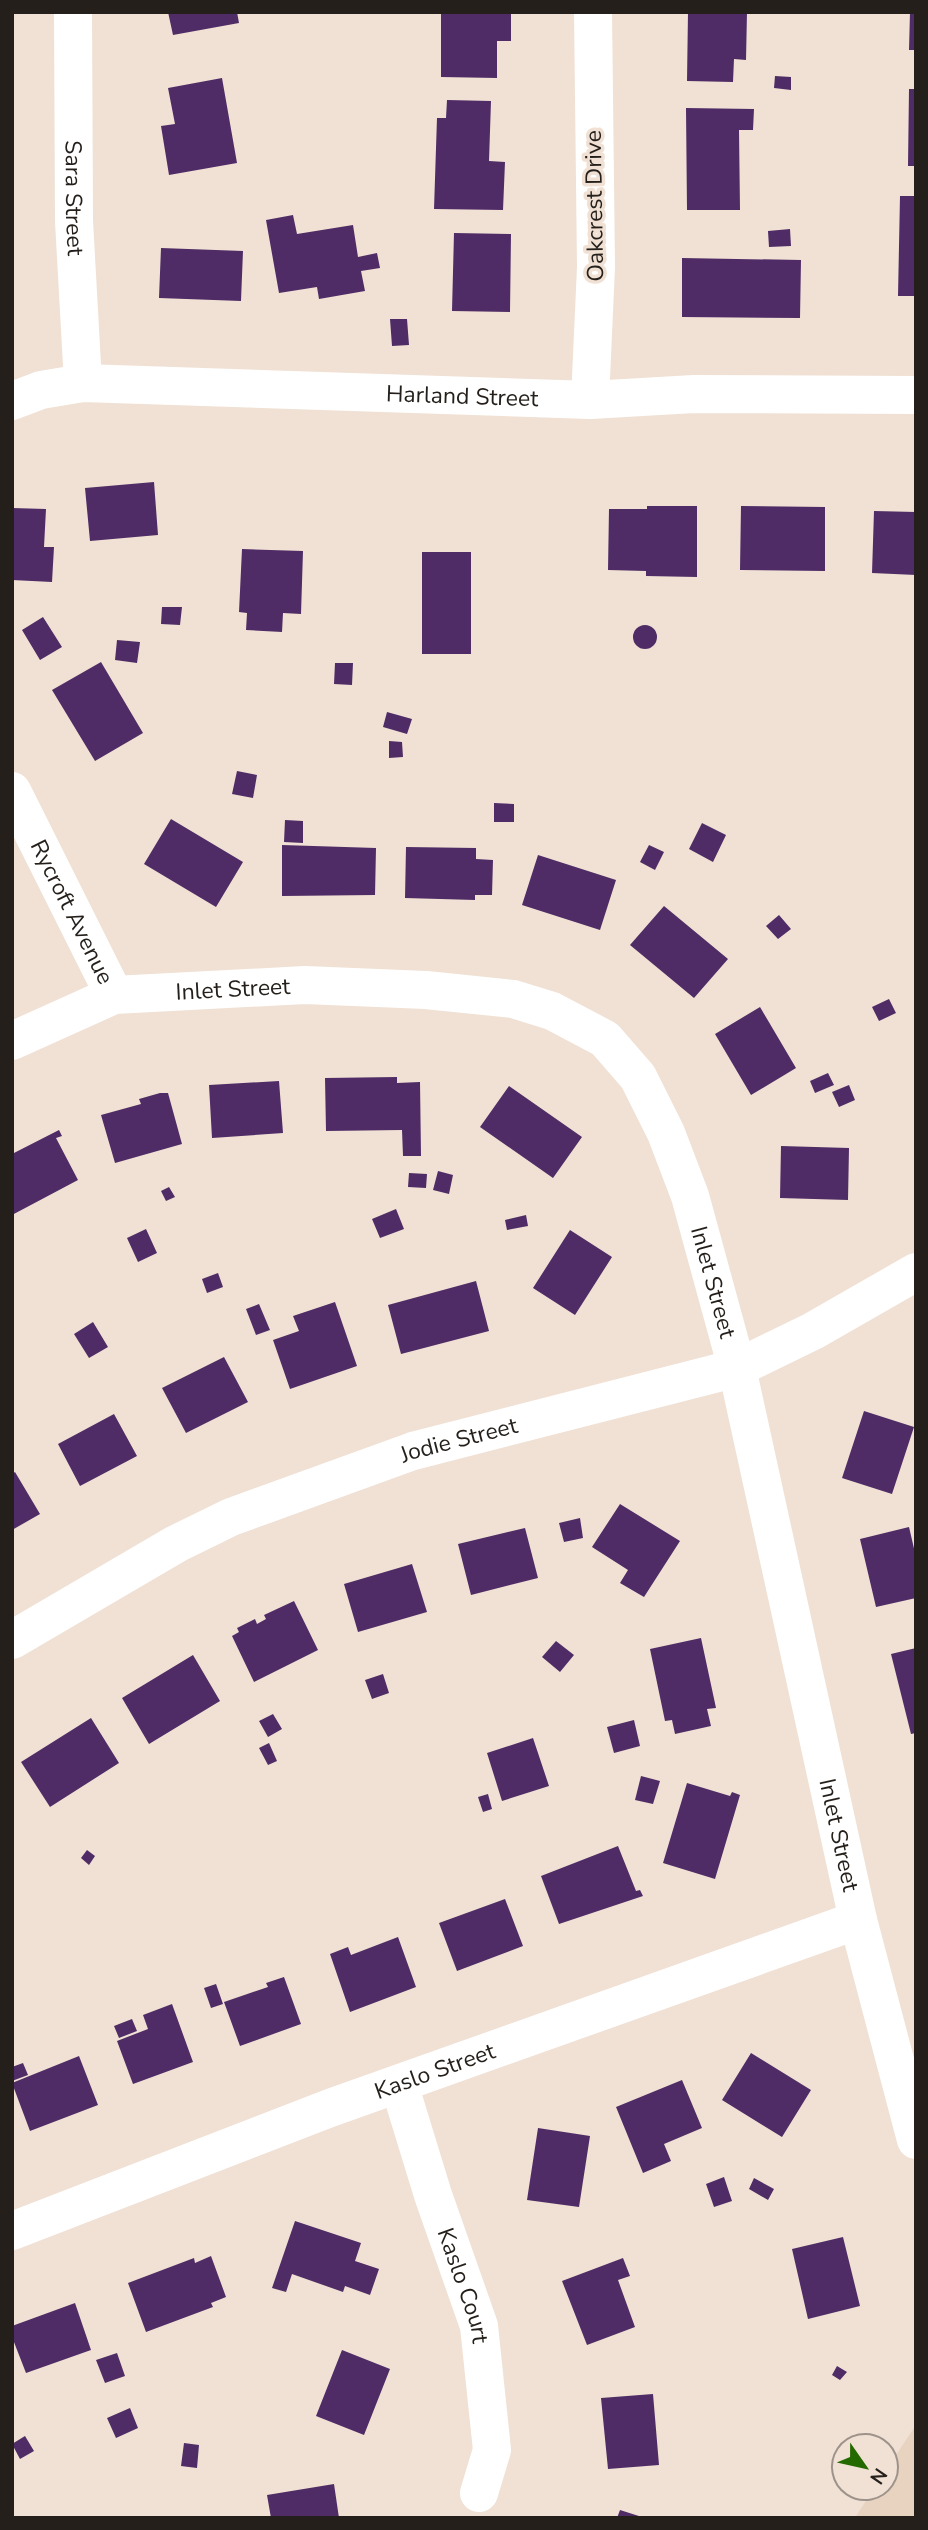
<svg xmlns="http://www.w3.org/2000/svg" width="928" height="2530" font-family="'Nunito Sans',sans-serif">
  <rect width="100%" height="100%" fill="#f0e1d4"/>
  <path fill="#e8d3c1" d="M916,2425V2518H855L874,2488H886V2470Z"/>
  <path fill="#4f2c66" d="M168,12H237L239,23L173,35Z
    M441,12H511V41H497V78L441,77Z
    M688,12H747L746,60L734,59L733,82L687,81Z
    M910,12H916V50H909Z
    M775,76L791,77V90L774,88Z
    M222,78L237,163L169,175L161,126L175,124L168,88Z
    M909,89H916V166H908Z
    M447,100L491,101L489,161L505,162L503,210L434,209L437,118H446Z
    M686,108L754,109L753,130H739L740,210H687Z
    M900,196H916V296H898Z
    M293,215L297,234L353,225L358,257L377,253L380,268L361,271L365,291L319,299L317,287L279,293L266,220Z
    M790,229L791,246L769,247L768,231Z
    M454,233L511,234L510,312L452,311Z
    M161,248L243,251L241,301L159,298Z
    M682,258L801,260L800,318L682,317Z
    M390,319H407L409,345L392,346Z
    M154,482L158,535L90,541L85,488Z
    M647,506H697V577L646,576V571L608,570L609,509H647Z
    M741,506L825,507V571L740,570Z
    M12,508L46,509L44,547H54L52,582L12,580Z
    M874,511L916,512V575L872,573Z
    M242,549L303,551L301,614L283,613L282,632L246,630L247,613L239,612Z
    M422,552H471V654H422Z
    M162,607H182L180,625L161,624Z
    M43,617L62,647L40,660L22,630Z
    M633 637a12 12 0 1 1 24 0a12 12 0 1 1-24 0Z
    M117,640L140,642L137,663L115,660Z
    M101,662L143,733L95,761L52,690Z
    M335,663H353L352,685L334,684Z
    M387,712L412,719L407,734L383,727Z
    M389,741L402,742L403,757L389,758Z
    M237,771L257,775L253,798L232,794Z
    M494,803L514,804V822H494Z
    M171,819L243,862L216,907L144,864Z
    M285,820L303,821V843L284,842Z
    M702,823L726,835L713,862L689,849Z
    M282,845L376,848L375,895L282,896Z
    M649,845L664,852L655,870L640,862Z
    M406,847L476,848V859L493,860L492,895H475V900L405,898Z
    M538,855L616,880L600,930L522,905Z
    M664,906L728,959L694,998L630,945Z
    M779,915L791,929L778,939L766,926Z
    M889,999L896,1013L879,1021L872,1007Z
    M760,1007L796,1068L751,1095L715,1034Z
    M828,1073L834,1085L815,1093L810,1081Z
    M397,1077V1083L420,1082L421,1156H403L402,1130L326,1131L325,1078Z
    M279,1081L283,1133L212,1138L209,1085Z
    M849,1085L855,1100L839,1107L832,1092Z
    M509,1086L582,1137L553,1178L480,1127Z
    M160,1093H168L182,1144L115,1163L101,1115L141,1104L139,1099Z
    M59,1130L62,1136L56,1138L78,1180L12,1215V1154Z
    M781,1146L849,1148L848,1200L780,1198Z
    M438,1171L453,1175L449,1194L433,1190Z
    M409,1173L427,1174L426,1188L408,1187Z
    M169,1187L175,1197L166,1201L161,1191Z
    M396,1209L404,1229L380,1238L372,1219Z
    M526,1215L528,1226L507,1230L505,1220Z
    M146,1229L157,1253L138,1262L127,1238Z
    M570,1230L612,1257L575,1315L533,1288Z
    M218,1273L223,1287L207,1293L202,1279Z
    M476,1281L489,1331L401,1354L388,1305Z
    M335,1302L357,1366L290,1389L273,1340L299,1331L293,1316Z
    M259,1304L270,1330L256,1335L246,1309Z
    M93,1322L108,1347L89,1358L74,1334Z
    M224,1357L248,1402L186,1433L162,1388Z
    M864,1411L914,1427L892,1494L842,1478Z
    M114,1414L137,1456L80,1486L58,1444Z
    M15,1472L40,1514L12,1530V1474Z
    M620,1504L680,1541L644,1597L620,1583L628,1570L592,1547Z
    M580,1518L583,1538L564,1542L559,1523Z
    M909,1527L916,1557V1598L876,1607L860,1539Z
    M525,1528L538,1578L471,1595L458,1544Z
    M412,1564L427,1612L358,1632L344,1584Z
    M294,1601L318,1650L254,1682L232,1636L239,1632L237,1628L255,1619L257,1624L266,1619L264,1615Z
    M701,1638L716,1708L707,1709L711,1726L675,1734L672,1720L665,1721L650,1649Z
    M556,1641L574,1655L560,1672L542,1657Z
    M916,1648V1733L911,1734L891,1654Z
    M193,1655L220,1701L149,1744L122,1698Z
    M383,1674L389,1693L372,1699L365,1680Z
    M273,1714L282,1729L268,1737L259,1721Z
    M91,1718L119,1763L50,1807L21,1762Z
    M634,1720L640,1746L614,1753L607,1727Z
    M533,1738L549,1786L502,1801L487,1753Z
    M269,1743L277,1761L268,1765L259,1748Z
    M641,1776L660,1781L653,1804L635,1800Z
    M687,1783L730,1796L732,1792L740,1795L715,1879L663,1863Z
    M488,1794L492,1809L483,1812L478,1797Z
    M618,1846L636,1891L640,1890L643,1896L559,1924L541,1876Z
    M87,1850L95,1856L89,1865L81,1858Z
    M505,1899L523,1946L457,1971L439,1923Z
    M398,1937L416,1987L350,2012L330,1954L348,1947L351,1955Z
    M284,1977L301,2024L240,2046L224,2002L268,1987L266,1983Z
    M216,1984L223,2004L211,2008L204,1988Z
    M172,2004L193,2062L133,2084L117,2041L148,2029L143,2015Z
    M132,2019L137,2031L119,2038L114,2026Z
    M751,2053L811,2090L782,2137L722,2100Z
    M79,2056L98,2105L30,2131L12,2083Z
    M23,2063L28,2075L12,2081V2067Z
    M682,2080L702,2128L664,2144L671,2161L643,2173L616,2107Z
    M538,2128L590,2136L579,2207L527,2200Z
    M724,2177L732,2201L714,2207L706,2184Z
    M754,2178L774,2189L768,2200L749,2189Z
    M295,2221L361,2243L355,2261L379,2269L370,2295L345,2286L343,2292L292,2274L286,2292L272,2288Z
    M843,2237L860,2306L808,2319L792,2249Z
    M211,2256L226,2297L211,2303L213,2307L146,2332L128,2283L194,2258L195,2263Z
    M623,2258L630,2276L618,2280L635,2327L587,2345L562,2281Z
    M75,2303L91,2350L26,2373L12,2337V2326Z
    M342,2350L390,2369L364,2435L316,2416Z
    M117,2353L125,2376L105,2383L96,2360Z
    M837,2366L847,2372L840,2380L832,2375Z
    M653,2394L659,2465L608,2469L601,2398Z
    M130,2408L138,2428L116,2438L107,2418Z
    M25,2436L34,2451L20,2459L12,2444Z
    M184,2443L199,2445L197,2468L181,2466Z
    M334,2484L339,2518H271L267,2495Z
    M620,2510L642,2517V2518H617Z"/>
  <g fill="none" stroke-linecap="round" stroke-linejoin="round">
    <g stroke="#fff" stroke-width="38">
      <path id="s1" d="M73,12L74,221L83,383"/>
      <path d="M590,400L596,267L593,12"/>
      <path id="s2" d="M12,401L41,390L83,383L590,400L694,394L916,395"/>
      <path id="s3" d="M12,791L114,995"/>
      <path id="s4" d="M12,1041L114,995L305,985L426,990L513,999L552,1011L605,1039L638,1077L666,1133L690,1196L737,1368L858,1920L916,2140"/>
      <path id="s5" d="M12,1640L176,1544L231,1517L413,1451L737,1368L813,1331L916,1272"/>
      <path id="s6" d="M399,2084L433,2195L479,2326L492,2450L479,2493"/>
      <path id="s7" d="M12,2231L330,2108L858,1920"/>
    </g>
  </g>
  <g text-anchor="middle" stroke-width="7" stroke-linejoin="round" paint-order="stroke">
    <g font-size="23" fill="#241f1a" stroke="#f0e1d4">
      <text dy="8" stroke="none"><textPath href="#s1" startOffset="186">Sara Street</textPath></text>
      <text transform="translate(594 206) rotate(-91)" y="8">Oakcrest Drive</text>
      <text dy="8" stroke="none"><textPath href="#s2" startOffset="453">Harland Street</textPath></text>
      <text dy="8" stroke="none"><textPath href="#s3" startOffset="135">Rycroft Avenue</textPath></text>
      <text dy="8" stroke="none"><textPath href="#s4" startOffset="231">Inlet Street</textPath></text>
      <text dy="8" stroke="none"><textPath href="#s4" startOffset="882">Inlet Street</textPath></text>
      <text dy="8" stroke="none"><textPath href="#s5" startOffset="492">Jodie Street</textPath></text>
      <text dy="8" stroke="none"><textPath href="#s4" startOffset="1449">Inlet Street</textPath></text>
      <text dy="8" stroke="none"><textPath href="#s7" startOffset="452">Kaslo Street</textPath></text>
      <text dy="8" stroke="none"><textPath href="#s6" startOffset="212">Kaslo Court</textPath></text>
    </g>
  </g>
  <rect width="928" height="2530" fill="none" stroke="#241f1a" stroke-width="28"/>
  <g transform="translate(865 2467) rotate(124)"><circle r="33" fill="#f0e1d4" stroke="#9e938a" stroke-width="2"/>
  <path d="M0-5L12 26L0 18L-12 26Z" fill="#246900"/>
  <text y="-10" font-size="19" font-weight="bold" text-anchor="middle" fill="#241f1a">N</text>
  </g>
</svg>
